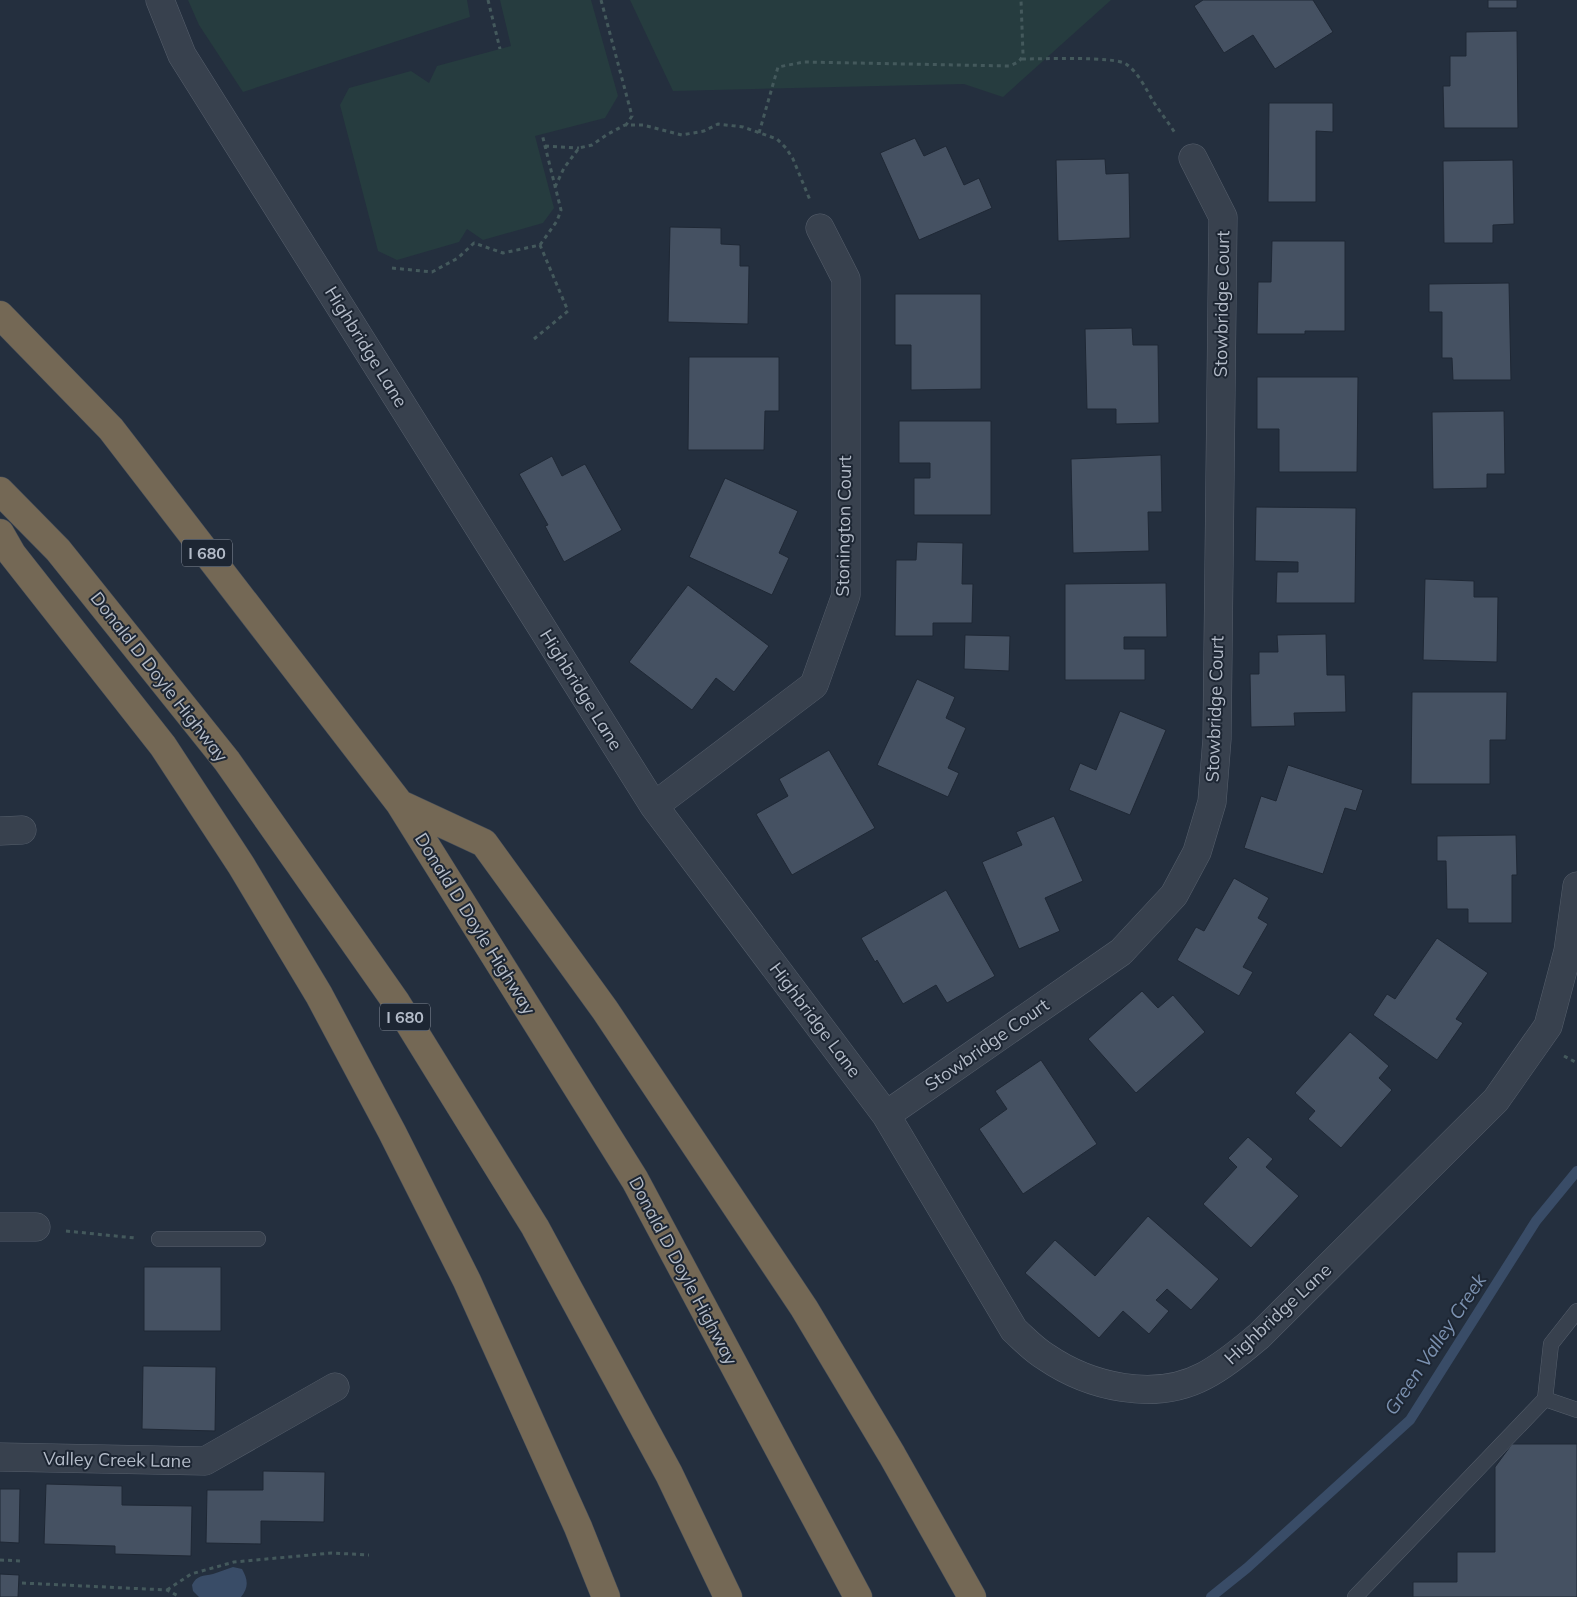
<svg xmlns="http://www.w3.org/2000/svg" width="1577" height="1597" font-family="Mulish,sans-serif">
  <rect width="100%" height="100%" fill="#242f3e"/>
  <path fill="#263c3f" d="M188,0H467L470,17L243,92L199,25Z
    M500,0H591L618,96L605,118L535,136L554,208L543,223L483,240L467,229L459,242L397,260L378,251L340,105L349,88L411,71L429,83L437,66L511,46Z
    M630,0H1111L1003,97L964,84L673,91Z"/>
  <path fill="#394c67" d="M233,1567L242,1569C248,1580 249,1587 241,1597H199L193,1591L192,1585C197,1575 203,1576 213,1574C220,1572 226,1569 233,1567Z"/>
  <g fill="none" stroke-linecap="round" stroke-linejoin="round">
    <path stroke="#394c67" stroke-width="10" d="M1211,1597L1247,1568L1410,1420L1536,1221L1577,1171"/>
  </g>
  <path fill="#455162" stroke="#1f2835" d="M1203,0H1313L1333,32L1275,69L1253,35L1224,53L1194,6Z
    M1488,0H1517V8H1488Z
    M1517,31L1518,128H1444L1443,86H1450V56H1466V32Z
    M1269,103H1333V132L1316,131V202H1268Z
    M915,138L924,156L946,146L964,185L979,178L992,208L919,240L880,153Z
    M1105,159L1106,174L1129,173L1130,238L1058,241L1056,160Z
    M1513,160L1514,224L1493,225V243H1444L1443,161Z
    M670,227L721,228V244L740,245V266H749L748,324L668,322Z
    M1272,241H1345V331H1305V334H1257L1258,282H1271Z
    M1509,283L1511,380H1453L1452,358H1442V312H1429V284Z
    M895,294H981V389L911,390V345H895Z
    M1132,328L1133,345H1158L1159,423L1116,424V409H1087L1085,329Z
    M689,357H779V411H765L764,450H688Z
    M1257,377H1358L1357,472H1279V429H1257Z
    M1504,411L1505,474H1487V488L1433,489L1432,412Z
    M899,421H991V515H914V478H930V463H899Z
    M1161,455L1162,512H1148L1149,551L1073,553L1071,459Z
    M552,456L562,476L585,464L622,530L564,562L545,526L548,525L519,474Z
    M725,478L798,511L779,553L789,558L772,595L689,557Z
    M1256,507L1356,508L1355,603H1276L1277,572H1298V562L1255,561Z
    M917,542L963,543L962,584H973L972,623H933V636H895L896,560H916Z
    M1425,579L1474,581V597H1498L1497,662L1423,660Z
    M1166,583L1167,637H1124V649H1145V680H1065V584Z
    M688,585L769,646L734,692L716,678L692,710L629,662Z
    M1326,634L1327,675H1345L1346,712L1294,713L1295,726L1251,727L1250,674H1259V652H1278L1277,635Z
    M965,635L1010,636L1009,671L964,669Z
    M917,679L955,697L946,718L966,728L948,768L959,773L948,797L877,765Z
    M1412,692H1507L1506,740H1490V784H1411Z
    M1120,711L1166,730L1130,815L1069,790L1080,763L1096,770Z
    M829,750L875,828L792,875L756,814L788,796L779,779Z
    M1288,765L1363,790L1356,811L1345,808L1323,874L1244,848L1261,796L1276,801Z
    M1054,816L1083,881L1045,898L1060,931L1019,949L982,862L1022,845L1016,832Z
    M1516,835L1517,875H1512V923H1468V909H1447L1446,861H1437V836Z
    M1234,878L1269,898L1258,918L1268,924L1243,967L1253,972L1239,996L1177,960L1196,927L1204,931Z
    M946,890L995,976L947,1003L936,985L903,1004L877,960L875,962L861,938Z
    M1437,938L1488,973L1456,1019L1463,1023L1437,1060L1373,1015L1387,994L1395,999Z
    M1142,991L1158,1008L1173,995L1205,1032L1136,1093L1088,1039Z
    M1350,1032L1389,1066L1379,1078L1392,1090L1341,1148L1308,1119L1315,1111L1295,1093Z
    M1041,1060L1097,1144L1023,1194L979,1129L1007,1109L995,1091Z
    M1248,1137L1273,1159L1266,1167L1299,1196L1251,1248L1203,1204L1237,1167L1228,1158Z
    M1148,1216L1219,1279L1191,1310L1167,1289L1156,1300L1169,1311L1149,1334L1123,1311L1099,1338L1025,1273L1055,1240L1095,1276Z
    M144,1267H221V1331H144Z
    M143,1366L216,1367L215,1431L142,1429Z
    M1512,1444H1577V1597H1413V1582H1457V1552H1495V1467Z
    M263,1471L325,1472L324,1522L261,1521V1544L206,1543L207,1490H263Z
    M46,1484L122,1486V1505L192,1506L191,1556L115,1554V1546L44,1544Z
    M0,1489H20L19,1543L0,1542Z
    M0,1574L19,1575L18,1597H0Z"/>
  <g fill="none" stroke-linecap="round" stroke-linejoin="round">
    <defs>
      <path id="lane" d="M159,1239H258
        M1545,1399L1577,1410
        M1355,1597L1545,1399L1551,1344L1577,1311"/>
      <path id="street" d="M160,0L182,55L654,806L886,1115L1014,1330C1024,1339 1034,1350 1046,1357C1090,1387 1155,1402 1204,1376C1225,1365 1242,1350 1259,1336L1496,1100L1548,1026L1568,951L1577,886
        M654,806L814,685L846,595V279L820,228
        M0,831L22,830
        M886,1115L1121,952L1174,895L1197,852L1212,802L1217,739L1223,217L1193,158
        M0,1227H36
        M0,1457L205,1461L335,1387"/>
      <path id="highway" d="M0,315L111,429L400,804L635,1180L858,1597
        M0,491L58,550L227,761L396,1002L535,1227L669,1474L728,1597
        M0,533L12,554L163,746L241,865L319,995L392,1132L467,1281L578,1527L606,1597
        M400,804L484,843L605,1010L804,1308L892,1455L972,1597"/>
    </defs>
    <use href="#lane" stroke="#565f6c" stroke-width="16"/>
    <use href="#street" stroke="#565f6c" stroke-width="29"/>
    <use href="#highway" stroke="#434c59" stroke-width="29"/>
    <path stroke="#44595c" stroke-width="3" stroke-dasharray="4 4" stroke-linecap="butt" d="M488,0L500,49
      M601,0L632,116L626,125
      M1022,59C1041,59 1114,56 1126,64C1138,72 1146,89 1153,101C1160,112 1168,122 1175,133
      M759,133L778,67L804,62L1009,66C1016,63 1021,62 1023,54L1021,0
      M545,146L579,148
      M555,187L564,168L579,148L592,145L608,134L625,125H643L682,135L704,131L718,124L743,127L777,139L786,148L793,159L810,200
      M540,245L557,221L561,210L542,134
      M392,268L432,272L458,258L474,243L503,253L540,245L568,311L534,339
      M1564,1056L1577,1063
      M66,1231L135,1238
      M0,1560L22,1561
      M22,1583L167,1590L180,1597
      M167,1590L191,1574L234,1562L332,1553L369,1555"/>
    <use href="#lane" stroke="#38414e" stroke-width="15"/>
    <use href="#street" stroke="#38414e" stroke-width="28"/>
    <use href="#highway" stroke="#746855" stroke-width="28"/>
  </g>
  <g text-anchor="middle" stroke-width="4" stroke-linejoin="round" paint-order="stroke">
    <g fill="#1d2633" stroke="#878f9c" stroke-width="1">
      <rect x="182" y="539.5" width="50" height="27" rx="4"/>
      <rect x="380" y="1003.5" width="50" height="27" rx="4"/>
    </g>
    <g font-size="16" font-weight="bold" fill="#b4bcc9">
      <text x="207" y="559">I 680</text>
      <text x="405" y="1023">I 680</text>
    </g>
    <g font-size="18" fill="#b4bcc9" stroke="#1d2633">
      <text transform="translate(1222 304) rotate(-89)" y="6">Stowbridge Court</text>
      <text transform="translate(366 347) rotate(58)" y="6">Highbridge Lane</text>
      <text transform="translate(844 526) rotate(-89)" y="6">Stonington Court</text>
      <text transform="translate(159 677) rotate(52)" y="6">Donald D Doyle Highway</text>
      <text transform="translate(581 690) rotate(58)" y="6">Highbridge Lane</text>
      <text transform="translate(1215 709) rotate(-88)" y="6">Stowbridge Court</text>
      <text transform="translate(475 924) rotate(58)" y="6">Donald D Doyle Highway</text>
      <text transform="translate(815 1020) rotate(53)" y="6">Highbridge Lane</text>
      <text transform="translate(987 1045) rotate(-35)" y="6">Stowbridge Court</text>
      <text transform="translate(683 1271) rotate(62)" y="6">Donald D Doyle Highway</text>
      <text transform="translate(1278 1314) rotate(-43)" y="6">Highbridge Lane</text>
      <text transform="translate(117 1460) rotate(1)" y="6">Valley Creek Lane</text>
    </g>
    <g font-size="19" font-style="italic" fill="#7c92b1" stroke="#1d2633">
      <text transform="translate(1435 1344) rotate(-56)" y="7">Green Valley Creek</text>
    </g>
  </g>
</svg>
